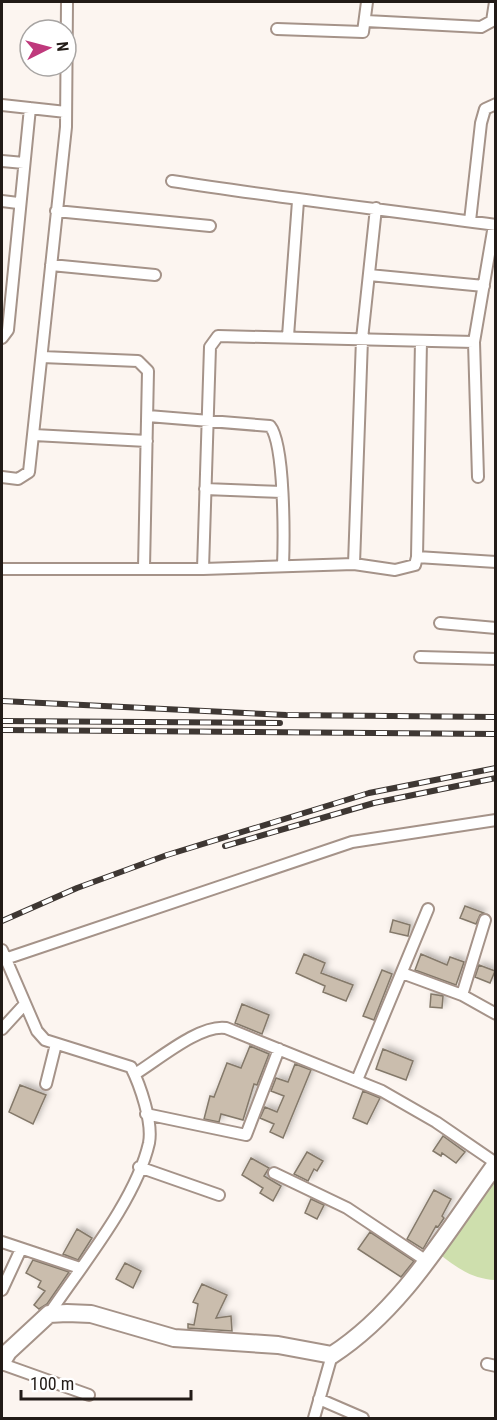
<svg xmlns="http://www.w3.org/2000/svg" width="497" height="1420" font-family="'Roboto Condensed',sans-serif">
  <defs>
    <filter id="shadow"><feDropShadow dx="3" dy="-3" stdDeviation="3" flood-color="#0004"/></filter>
  </defs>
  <rect width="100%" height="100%" fill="#fcf5f0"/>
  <path fill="#cedfad" d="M495,1172V1280C472,1279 455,1267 437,1252Z"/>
  <path fill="#cabdad" stroke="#84796a" stroke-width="1.5" filter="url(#shadow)" d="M465,906L484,913L480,915L476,924L460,918Z
    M393,920L410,925L408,936L390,932Z
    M304,954L325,963L321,973L353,985L346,1001L323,992L325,986L296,973Z
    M421,954L447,965L450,957L464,962L456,985L415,970Z
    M479,965L495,971L490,983L475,977Z
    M382,970L392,974L374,1020L363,1016Z
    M431,994L443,996L442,1008L430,1007Z
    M242,1004L269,1015L262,1034L235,1023Z
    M250,1046L269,1054L257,1085L254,1084L243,1120L221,1114L219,1122L204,1119L210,1096L214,1097L227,1063L241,1068Z
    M383,1049L413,1061L406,1080L376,1069Z
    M295,1064L311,1070L283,1138L270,1132L274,1124L260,1118L265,1107L277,1112L284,1096L271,1091L276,1078L288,1082Z
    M20,1085L46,1095L33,1124L9,1112Z
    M363,1091L380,1098L367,1124L353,1118Z
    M443,1136L465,1152L456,1163L442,1153L441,1156L433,1151Z
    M307,1152L323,1161L317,1171L314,1169L308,1181L294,1174Z
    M251,1158L269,1168L264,1176L281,1186L273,1201L260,1193L263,1188L242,1175Z
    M434,1190L451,1199L442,1216L444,1218L438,1227L436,1226L423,1249L407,1239Z
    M311,1199L324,1205L317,1219L305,1213Z
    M77,1229L92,1238L78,1260L63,1254Z
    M370,1232L414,1261L401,1277L358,1249Z
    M33,1260L69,1272L47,1304L39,1309L34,1305L45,1291L38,1287L41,1281L26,1273Z
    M125,1263L141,1271L133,1288L116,1279Z
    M202,1284L227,1295L216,1318L231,1316L232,1331L188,1328V1324L194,1325L198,1304L193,1302Z"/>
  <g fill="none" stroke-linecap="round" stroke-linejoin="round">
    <defs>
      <path id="street" d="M366,21L481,27L492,21L495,2
        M277,29L363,32L367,2
        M2,105L66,112
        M2,161L24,163
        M172,181C280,198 388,210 496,225
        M2,201L18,203
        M56,211L210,226
        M470,221L481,123L485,109L496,104
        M51,265L155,275
        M369,275L484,286
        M288,336L298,201
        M2,338L8,330L30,108
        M42,357L138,361L148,371L144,568
        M148,416L270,426C285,444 284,540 283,566
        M34,435L147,441
        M2,477L18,479L29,472L66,127L67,2
        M478,477L474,342L494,225
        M205,489L282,492
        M417,557L496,562
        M354,564L362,339L376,208
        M2,569H203L354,564L395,570L415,565L417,557L421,341
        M203,569L210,347L218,336L474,342
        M440,623L496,628
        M420,657L496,659
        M2,950L37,1031L45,1040L131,1067C140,1085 153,1122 149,1143C136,1200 82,1265 49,1314
        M5,959L352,842L496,820
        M402,973L462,995L496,1014
        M462,995L485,920
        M2,1029L25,1004
        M135,1074C158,1060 200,1024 226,1028L382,1091L436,1122L496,1163
        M357,1080L428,909
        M46,1084L56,1044
        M146,1114L246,1135L279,1049
        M139,1167L219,1195
        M274,1173L347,1208L425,1260
        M2,1242L80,1268
        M2,1290L21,1249
        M2,1364L89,1395
        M487,1364L496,1366
        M319,1399L363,1418
        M314,1418L332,1355"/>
      <path id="secondary" d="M2,1362L8,1352L49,1314L67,1313L91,1314L174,1338L278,1345L332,1355C403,1309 447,1231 496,1164"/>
    </defs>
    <use href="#street" stroke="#a59389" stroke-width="14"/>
    <use href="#secondary" stroke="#a59389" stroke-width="20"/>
    <use href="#street" stroke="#fff" stroke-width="10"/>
    <use href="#secondary" stroke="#fff" stroke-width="16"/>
    <defs>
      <path id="rail" d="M2,701L286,715L496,717
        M2,721L280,723
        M2,730L496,734
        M225,846L374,803L496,778
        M2,921L77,888L167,855L369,793L496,768"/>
    </defs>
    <use href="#rail" stroke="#3e3733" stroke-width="6"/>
    <use href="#rail" stroke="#fff" stroke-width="4" stroke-dasharray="11" stroke-linecap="butt"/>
  </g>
  <rect width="497" height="1420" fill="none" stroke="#221b17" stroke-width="6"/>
  <g transform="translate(48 48) rotate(84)"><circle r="28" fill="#ffffff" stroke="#a7a4a2" stroke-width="1.5"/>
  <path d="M0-4.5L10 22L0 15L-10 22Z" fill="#bf397c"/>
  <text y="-9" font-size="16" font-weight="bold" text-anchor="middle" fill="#221b17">N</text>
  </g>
  <path d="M21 1390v9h170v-9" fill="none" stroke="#221b17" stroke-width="3"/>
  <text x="30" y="1390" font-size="18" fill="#221b17" stroke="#ffffff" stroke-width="4.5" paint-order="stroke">100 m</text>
</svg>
